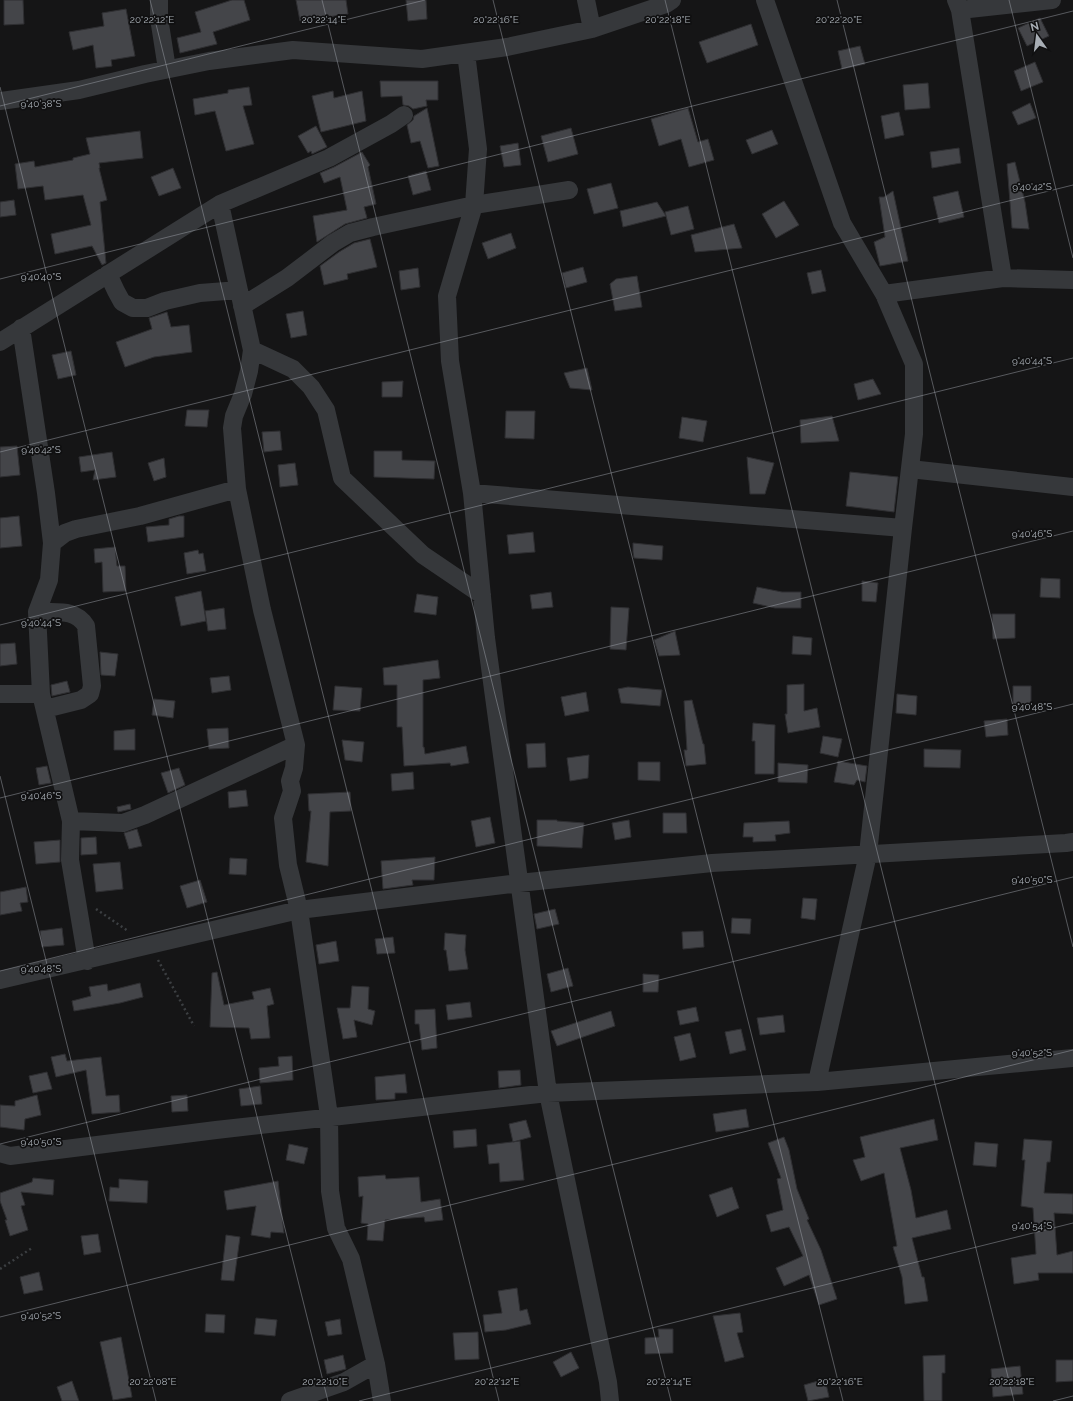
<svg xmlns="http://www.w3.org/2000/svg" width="1073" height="1401" font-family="Raleway,sans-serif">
  <rect width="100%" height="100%" fill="#151516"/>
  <path fill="#444549" stroke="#2f2f32" d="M4,0H23L24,24L4,25Z
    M232,0H244L250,20L213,32L217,44L180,53L177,38L201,32L195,12Z
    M296,0H346L348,14L300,21Z
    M406,0H426L427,19L408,21Z
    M126,9L135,56L111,60L112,66L96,68L93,45L73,50L69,32L104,26L102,13Z
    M1040,18L1049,36L1027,46L1018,28Z
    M751,24L758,45L707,63L699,42Z
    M860,46L865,64L842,69L838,51Z
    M1035,62L1043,82L1021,91L1014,71Z
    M380,81H438V100H426L427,106L413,109L409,106L403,105L402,96L381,97Z
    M928,83L930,108L905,110L903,85Z
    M249,87L252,105L243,106L254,144L226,151L215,111L195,115L193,99L228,93V90Z
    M333,91L334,98L362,91L366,121L321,132L312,96Z
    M1030,103L1036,118L1018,125L1012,112Z
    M427,108L439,166L428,168L420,141L411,143L407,125L413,120L414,116Z
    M688,108L698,142L708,139L714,160L689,167L681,139L659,146L651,119Z
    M899,112L904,135L885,139L881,116Z
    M316,126L327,147L312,154L311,151L308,153L298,136Z
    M571,128L578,154L548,162L541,136Z
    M772,130L778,144L752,154L746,140Z
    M140,131L143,158L99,163L100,168H99L107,200L100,202L106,263L102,265L92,246L55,254L51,234L91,225L83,195L45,200L43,186L18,189L15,164L34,161L35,167L73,160V158L90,154L86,138Z
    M518,143L521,165L504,167L500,146Z
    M959,148L961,163L932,168L930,152Z
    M362,152L370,165L368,167L376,204L364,207L367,218L345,224L317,242L313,216L347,210L340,177L324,183L320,173L334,167Z
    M1015,162L1025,202L1029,229L1012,228L1007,164Z
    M173,168L181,188L159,196L151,177Z
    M426,171L431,190L413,195L408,176Z
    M611,183L618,208L594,214L587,189Z
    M893,191L908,261L880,266L874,242L885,237L879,197H884Z
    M958,191L964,217L939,223L933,197Z
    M14,200L16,215L0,217V202Z
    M784,201L799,225L776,238L762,214Z
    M657,202L666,216L623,227L620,211Z
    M688,206L694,229L671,235L665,212Z
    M734,224L742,248L695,252L691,235Z
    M511,233L516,248L488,259L482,243Z
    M370,239L377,267L347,274L348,279L324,285L320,266L339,252L354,243Z
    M583,267L587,282L566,288L562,273Z
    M418,268L420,287L401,290L399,271Z
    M821,270L826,291L812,294L807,273Z
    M637,276L642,307L615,311L610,284L616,279Z
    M303,311L307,335L291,338L286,314Z
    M167,312L171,327L189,325L192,352L154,357L125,367L116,342L152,329L149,318Z
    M71,351L76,375L58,379L52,355Z
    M587,368L592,390L570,388L564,373Z
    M873,379L881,394L858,400L854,384Z
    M403,381L402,397H382V382Z
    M187,410H209L207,427L185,426Z
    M506,411H535L534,439L505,438Z
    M832,416L839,441L801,443L800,420Z
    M682,417L707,421L703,442L679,438Z
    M280,431L282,450L264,452L262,432Z
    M17,446L20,475L0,477V447Z
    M374,451H402V460L435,461L434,479L374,477Z
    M112,452L116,477L93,480L95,470L81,472L79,457Z
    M747,457L774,463L765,494H750Z
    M164,458L166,477L154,481L148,463Z
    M295,463L298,485L280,487L278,465Z
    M850,472L898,477L894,512L846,506Z
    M19,516L22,546L0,548V518Z
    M179,516H184V537L148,542L146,527L169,525V519Z
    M533,532L535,552L509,554L507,535Z
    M633,543L663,546L662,560L634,558L633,552Z
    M115,547L117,566H125L126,591L103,592L102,562L95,563L94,549Z
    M198,550L199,554L203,553L206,571L187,574L184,553Z
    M1041,578L1060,579V598L1040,597Z
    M862,581L878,583L876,602L862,601Z
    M757,587L782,592H801V608H775L753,603Z
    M201,591L206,621L181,626L175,597Z
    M551,592L553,607L532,609L530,595Z
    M417,594L438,597L436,615L414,612Z
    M611,607L629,608L626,650L610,649Z
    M224,608L226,629L208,631L205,611Z
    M992,614H1015V638L993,639Z
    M675,631L680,655L659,656L654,640Z
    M793,636L812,638L811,655L792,654Z
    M15,643L17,664L0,666V644Z
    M100,652L118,654L115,676L101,675Z
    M438,660L440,678L423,680V747H424L425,754L466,746L469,763L451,766L450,763L404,766L402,727H397V685H384L383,668Z
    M229,676L231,690L212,693L210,678Z
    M67,681L70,692L52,696L51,685Z
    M804,684V711L817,708L820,727L788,733L785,714H787V685Z
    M335,686L362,688L360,711L333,710Z
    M1013,686H1031V708H1013Z
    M628,687L662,690L660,706L621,703L618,689Z
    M586,692L589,711L565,716L561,697Z
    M897,694L917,696L916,715L896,713Z
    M154,699L175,701L173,718L152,715Z
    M692,700L703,744H704L706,764L686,766L684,750H687L684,701Z
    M1007,719L1008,735L986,737L984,721Z
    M753,723L775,725L774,774H755V741H752Z
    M228,728L229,748L209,749L207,729Z
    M135,729V750H114V731Z
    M823,736L842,739L838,757L820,753Z
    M342,740L364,742L362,762L345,760Z
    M545,743L546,767L528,768L526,744Z
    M924,749L961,750L960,768L924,767Z
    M589,755L588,778L570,781L567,758Z
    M838,761L867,766L865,782L857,780L854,785L834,782Z
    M638,762H660V781L638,780Z
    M778,763L808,765L807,783L778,782Z
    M47,766L51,783L39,785L36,768Z
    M179,768L185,785L168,793L161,773Z
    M413,772L414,789L392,791L391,774Z
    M246,790L248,806L229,808L228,792Z
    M350,792L351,811L330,812L328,866L306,862L311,811H309L308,794Z
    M130,804L131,809L118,812L117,807Z
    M663,813H686L687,833H663Z
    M490,817L495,843L476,847L471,821Z
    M537,820H557V821L584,823L582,848L537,846Z
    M629,820L631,837L615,840L612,823Z
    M789,821L790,833L775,835L776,841L753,842V837H743L744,823Z
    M137,829L142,846L129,849L124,833Z
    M96,837L97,854L81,855V838Z
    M60,840V862L36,864L34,842Z
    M435,857L434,880H412L413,885L383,889L381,861Z
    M230,858L247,859L246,875L229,874Z
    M120,862L123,889L96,892L93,864Z
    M200,880L207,902L187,908L180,886Z
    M26,887L28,902L20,903L22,911L0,915V892Z
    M803,898L817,899L815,920L801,918Z
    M555,909L559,924L537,929L534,914Z
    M732,918L751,919L750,934L731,933Z
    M62,928L64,945L42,947L40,931Z
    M703,931L704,947L683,949L682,932Z
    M445,933L466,935L465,950L468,969L449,971L446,950H444Z
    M393,937L395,953L377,954L375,939Z
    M336,941L339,961L319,964L316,945Z
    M568,968L573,986L551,992L547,974Z
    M217,972L224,1005L254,999L252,992L270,988L274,1004L267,1006L270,1038L251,1039L249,1028L210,1027L212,973Z
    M643,974L659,975L658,992H643Z
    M140,983L143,997L120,1003L74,1011L72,1001L91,996L89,987L107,984L108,991Z
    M352,986L369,987L368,1009L375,1011L372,1025L354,1020L357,1037L343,1039L337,1008H350Z
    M470,1002L472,1017L448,1020L446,1005Z
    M696,1007L699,1021L680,1025L677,1011Z
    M435,1009L437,1048L422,1050L419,1024H415V1010Z
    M611,1011L615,1026L557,1046L551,1031Z
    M783,1015L785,1032L760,1035L757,1018Z
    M741,1029L746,1050L730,1054L725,1032Z
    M690,1033L696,1057L680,1061L674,1037Z
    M65,1054L67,1061L101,1057L106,1096L119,1095L120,1112L92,1114L86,1070L56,1077L51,1057Z
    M292,1056L293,1080L260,1083L259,1068L279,1066L278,1057Z
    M520,1070L521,1085L499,1088L498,1071Z
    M47,1072L52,1089L33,1093L29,1076Z
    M405,1074L407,1093H395V1099L376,1100L375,1077Z
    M260,1086L262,1104L241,1106L239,1089Z
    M37,1095L41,1115L25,1119L24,1130L0,1127V1105L15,1106V1101Z
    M187,1095L188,1111L172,1112L171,1096Z
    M746,1109L749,1127L716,1132L713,1114Z
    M934,1119L938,1140L900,1148L911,1190L916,1218L947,1210L951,1229L912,1238L922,1277H924L928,1301L905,1304L902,1277L893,1247L897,1246L884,1173L861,1181L853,1160L865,1157L860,1137Z
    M526,1120L531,1137L513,1142L509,1124Z
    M476,1129L477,1146L454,1148L453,1131Z
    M784,1137L789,1150L797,1189L809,1219L807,1220L821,1250L837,1299L819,1305L809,1275L784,1286L776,1268L803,1256L789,1227L771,1232L766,1215L783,1210L777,1179L781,1178L768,1143Z
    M1024,1139L1052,1141L1050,1162H1047L1044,1193L1073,1194V1214L1054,1213L1057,1255L1073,1251V1273H1038L1039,1280L1014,1284L1011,1258L1036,1254L1033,1208L1021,1206L1025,1160H1022Z
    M520,1141L524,1180L500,1182L499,1163L489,1164L487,1145Z
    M975,1142L998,1144L996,1167L973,1165Z
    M289,1144L308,1148L304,1164L286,1160Z
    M385,1175L386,1179L419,1177L421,1202L440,1199L443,1220L425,1222L424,1217L385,1220L383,1241L367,1240L368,1224L361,1223L363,1196L359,1197L358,1177Z
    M33,1178L54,1180L53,1195L21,1192L25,1205L21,1206L28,1230L10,1236L5,1220H7L0,1201V1193L32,1182Z
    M119,1179L148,1181L147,1203L109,1201L110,1187L119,1188Z
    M278,1181L284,1233L271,1232L270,1238L251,1235L256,1206L227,1210L224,1191Z
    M732,1187L739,1208L717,1217L709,1195Z
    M98,1234L101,1252L84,1255L81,1236Z
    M226,1235L240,1237L234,1281L221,1280Z
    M39,1272L43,1290L24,1294L20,1277Z
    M517,1288L520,1311L527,1309L531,1324L506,1330L485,1332L483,1315L502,1313L498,1291Z
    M740,1313L743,1332L737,1333L744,1357L725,1362L713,1316Z
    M206,1314L225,1315L224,1333L205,1332Z
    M256,1318L277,1320L275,1336L254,1334Z
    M340,1319L342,1334L328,1336L325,1322Z
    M658,1329H673V1353L645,1354V1338L659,1337Z
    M478,1332L479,1359L455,1360L453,1333Z
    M121,1337L132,1397L113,1400L100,1342Z
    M571,1352L579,1368L561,1377L553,1362Z
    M343,1355L346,1369L327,1374L324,1360Z
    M945,1355V1373H942V1401H924L923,1356Z
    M1056,1360H1073V1381L1056,1382Z
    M1020,1366L1023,1394L993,1397L991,1369Z
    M825,1379L829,1397L808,1401L804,1385Z
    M72,1381L79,1401H62L57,1387Z"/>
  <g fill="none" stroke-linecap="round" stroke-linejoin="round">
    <path stroke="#3c3f42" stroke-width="2.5" stroke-dasharray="2 3" stroke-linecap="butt" d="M96,909L128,931
      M158,960L194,1026
      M0,1269L32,1248"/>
    <path stroke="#36383b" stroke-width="18" d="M159,0V18L167,69
      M586,0L592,29
      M765,0L842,223L884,294L914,364V434L903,528L868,854L817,1082
      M956,0L960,10L1003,278
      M960,10L1052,0
      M466,53L478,149L474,205L447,296L450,361L472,493L486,638L548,1093L608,1382L610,1401
      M0,101L79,90L145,74L209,61L293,50L422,59L507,47L592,29L666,4L672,0
      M220,204L252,350L249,371L243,394L234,416L232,428L237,489L262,610L296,745L294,768L290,781L292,791L283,818L288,865L299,910L329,1116L330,1191L336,1228L351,1259L376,1364L382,1401
      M108,274L116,291L122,302L133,308H147L165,301L200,293L239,290
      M884,294L1003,278L1073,280
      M242,306L287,278L333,243L350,233L373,227L474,205L569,190
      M21,328L46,493L52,543L49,580L37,612L41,694L71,821L70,860L87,961
      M0,342L220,204L329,158L391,124L404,115
      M252,350L293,369L311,387L326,410L342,478L423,555L482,595
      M910,469L1073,487
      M472,493L903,528
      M52,543L65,533L76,529L140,516L237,489
      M37,612C56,613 75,608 86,626L92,686L90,694L81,700L45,709
      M0,694H41
      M71,821L123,823L145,815L296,745
      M0,980L299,910L519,883L712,863L1066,843L1073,842
      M0,1153L10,1156L216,1130L548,1093L817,1082L1073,1058
      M290,1401L344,1382L376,1364"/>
  </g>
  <path fill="none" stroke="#a8aeb5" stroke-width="1" stroke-opacity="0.45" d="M150,0L499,1401M322,0L671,1401M493,0L843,1401M665,0L1014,1401M837,0L1073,947M1009,0L1073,258M0,87L328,1401M0,106L425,0M0,279L1073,11M0,452L1073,185M0,625L1073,358M0,776L156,1401M0,798L1073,531M0,971L1073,704M0,1144L1073,877M0,1317L1073,1050M359,1401L1073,1223M1053,1401L1073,1396"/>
  <g font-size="10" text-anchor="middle" fill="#a8aeb5" stroke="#101011" stroke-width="3.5" stroke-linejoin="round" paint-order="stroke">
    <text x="839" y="23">20°22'20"E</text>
    <text x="152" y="23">20°22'12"E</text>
    <text x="324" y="23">20°22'14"E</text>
    <text x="496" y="23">20°22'16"E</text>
    <text x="668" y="23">20°22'18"E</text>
    <text x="41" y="107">9°40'38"S</text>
    <text x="1032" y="190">9°40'42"S</text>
    <text x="41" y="280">9°40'40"S</text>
    <text x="1032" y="364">9°40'44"S</text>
    <text x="41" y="453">9°40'42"S</text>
    <text x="1032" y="537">9°40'46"S</text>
    <text x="41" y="626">9°40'44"S</text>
    <text x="1032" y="710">9°40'48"S</text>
    <text x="41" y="799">9°40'46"S</text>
    <text x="1032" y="883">9°40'50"S</text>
    <text x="41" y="972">9°40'48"S</text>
    <text x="1032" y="1056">9°40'52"S</text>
    <text x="41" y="1145">9°40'50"S</text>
    <text x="1032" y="1229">9°40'54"S</text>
    <text x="41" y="1319">9°40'52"S</text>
    <text x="153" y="1385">20°22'08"E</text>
    <text x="325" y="1385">20°22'10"E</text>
    <text x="497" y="1385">20°22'12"E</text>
    <text x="669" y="1385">20°22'14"E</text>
    <text x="840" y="1385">20°22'16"E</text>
    <text x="1012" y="1385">20°22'18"E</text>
  </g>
  <g transform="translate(1037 36) rotate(346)" stroke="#101011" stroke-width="3" paint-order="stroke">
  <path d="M0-3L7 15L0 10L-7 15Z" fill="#a8aeb5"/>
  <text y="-6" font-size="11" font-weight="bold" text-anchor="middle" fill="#a8aeb5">N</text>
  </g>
</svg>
